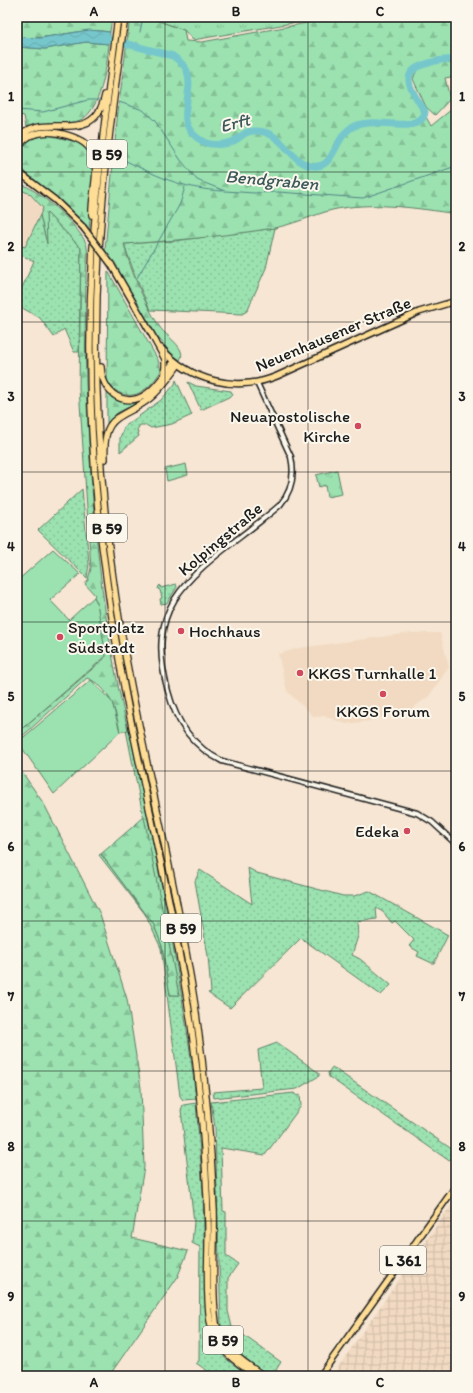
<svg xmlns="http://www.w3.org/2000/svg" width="473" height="1393" font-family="Itim,sans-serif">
  <defs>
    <pattern id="industrial-grid" width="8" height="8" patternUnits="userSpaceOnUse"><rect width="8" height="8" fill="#f2dac2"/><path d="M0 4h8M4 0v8" fill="none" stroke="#cfbaa6"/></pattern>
    <pattern id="grass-dots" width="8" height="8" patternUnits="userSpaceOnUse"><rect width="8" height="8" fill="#9be2b0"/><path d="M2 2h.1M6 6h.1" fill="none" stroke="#85c197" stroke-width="1.8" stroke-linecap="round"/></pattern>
    <pattern id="forest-firs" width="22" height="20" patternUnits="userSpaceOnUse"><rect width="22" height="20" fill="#9be2b0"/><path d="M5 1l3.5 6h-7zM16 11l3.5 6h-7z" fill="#85c197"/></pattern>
    <pattern id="park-tufts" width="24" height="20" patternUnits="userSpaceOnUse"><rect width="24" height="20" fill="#9be2b0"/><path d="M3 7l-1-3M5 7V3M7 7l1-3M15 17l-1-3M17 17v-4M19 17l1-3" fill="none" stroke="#85c197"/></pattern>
    <pattern id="water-waves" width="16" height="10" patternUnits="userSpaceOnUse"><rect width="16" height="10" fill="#76c7cc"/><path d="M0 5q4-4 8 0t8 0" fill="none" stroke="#66aaaf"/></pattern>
  </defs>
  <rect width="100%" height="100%" fill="#f6e6d3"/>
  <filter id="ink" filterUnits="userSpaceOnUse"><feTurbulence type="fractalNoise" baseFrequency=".025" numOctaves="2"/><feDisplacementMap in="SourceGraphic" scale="8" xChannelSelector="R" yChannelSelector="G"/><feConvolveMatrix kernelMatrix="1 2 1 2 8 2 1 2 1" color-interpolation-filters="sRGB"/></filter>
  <g filter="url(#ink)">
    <path fill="#f2dac2" d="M17,188L30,194L43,208L25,248L17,244Z
      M411,633H440L449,667L429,696L405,714L404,711L369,721L346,724L325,716L314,717L287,691L278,654L299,648Z"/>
    <path fill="url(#industrial-grid)" d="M456,1198V1376H332L398,1281Z"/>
    <path fill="url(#grass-dots)" stroke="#5c7f66" d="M46,212L81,248L79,352H74L64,329L54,337L40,318L17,305V299L34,261L19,254L22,246L25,247L40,215L45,236Z
      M275,228L266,268L247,311L242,314L150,310L136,278L124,244L174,241Z
      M176,380L192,415L172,424L151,428L146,425H140L137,430L139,436L120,452V438L124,427L161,400L175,384Z
      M188,382L196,386L231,391L233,395L201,410Z
      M82,489L89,563L87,578L38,530Z
      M176,584L177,587L167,603L161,604L160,599L162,598L160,590L158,589L159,586L160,585L161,588Z
      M129,729C155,852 182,975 196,1099L183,1100L180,1096L161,948L145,914L99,855L101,854L154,925L162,946L170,995H179L126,730Z
      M248,868L257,873L343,896H354L369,891L448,935L434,963H432L417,956L419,952L409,946L414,940L395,921L392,923L383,912L376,908L377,919L357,922L358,936L352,955L360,959L391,985L381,995L301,938L230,1008L208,993L211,992L208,956L195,881L200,870L252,904Z
      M277,1043L319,1073V1076L297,1089L214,1098L213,1092L262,1088L258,1050Z
      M332,1067L456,1152V1157L448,1160L329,1077L328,1073Z
      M294,1093L297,1096L300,1095L301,1106L265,1155L221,1148L223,1211L226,1212V1256L238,1264L228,1278V1311L232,1327L281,1362L276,1370L279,1376H266L235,1350L225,1338L221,1327L215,1127L211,1102Z
      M196,1103L203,1190L206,1315L213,1338L225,1358L249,1376H215L196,1363L199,1361L200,1247L192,1243L194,1222L181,1110L183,1105Z"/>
    <path fill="url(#forest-firs)" stroke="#5c7f66" d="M17,17H112L110,32C79,26 49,42 17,37Z
      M130,17H148L184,30L186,41L202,42L340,17H456V57C441,58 424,62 411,71C403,84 424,112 431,126L452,109L456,122V214C418,208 370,201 332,210C313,215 295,224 274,228C225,236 174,241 124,244C131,272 144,302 159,326C165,336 188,348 180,360L172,354L154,333L105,250L117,120Z
      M86,42L109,44C107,64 101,114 78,121C62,125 43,125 26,127L24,116L17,114V47L45,49Z
      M443,62L456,64V76L445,78L450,99L435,115L426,107L413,79C417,64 429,64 443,62Z
      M48,135L81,143L91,152L94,170L89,230L21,168C12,145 29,137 48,135Z
      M17,182C38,189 76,223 86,243C89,249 86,269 86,276C85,312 85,347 86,382C91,499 100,616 128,730L120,732C116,711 110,687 87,678L17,741V733L104,659L97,603L94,597L95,595L85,584L88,580L91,568L79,388L81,248L46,212L47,244L40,215L43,208L30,194L17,188Z
      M108,271L158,360L161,371C147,393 127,407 107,382Z
      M107,393C115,403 126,402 137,403L117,413L107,423Z
      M17,765L44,804L100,914L127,999L141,1088L144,1167L132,1238L188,1251L177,1278L109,1376H17Z
      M144,817L179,995H170L162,946L154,925L101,854Z"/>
    <path fill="url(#park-tufts)" stroke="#5c7f66" d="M148,17H328L193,40L184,30Z
      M186,464L188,475L167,481L165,469Z
      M337,470L342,494L327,497L325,485L319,487L316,475Z"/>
    <path fill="#9be2b0" stroke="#5c7f66" d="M53,549L80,574L50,600L69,620L94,597L97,603L106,656L17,733V581Z
      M91,680L112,702L120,732L54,794L18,742Z"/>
    <path fill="url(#water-waves)" stroke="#528386" d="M89,30L110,32L109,44L86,42L45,49L17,47V37L40,38Z"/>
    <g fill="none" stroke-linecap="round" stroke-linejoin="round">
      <path stroke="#528386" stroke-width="1" d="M140,32L143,17
        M119,102L143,110L155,121L180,159L197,180L225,191L254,193L278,192L363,198L456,166
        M17,110L43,112L88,100H100
        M118,157C155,175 181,189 223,191
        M137,278L180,204L185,187"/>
      <path stroke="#76c7cc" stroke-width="7" d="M101,37L173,56C178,60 184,64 187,71C196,96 169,124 204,142C209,145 223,145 228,143C243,140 242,127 264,132C287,138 294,169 318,166C337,164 335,128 361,124C367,123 373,122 379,123C390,123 423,130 425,112C415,94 394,73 426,64C437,60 444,59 456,60"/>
      <defs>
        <path id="minor" d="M257,383L291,457C295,475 292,491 280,505C270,514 259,522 249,530C188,577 144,606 168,691C176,722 193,747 222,761L417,813L432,822L456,844"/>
        <path id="major" d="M17,161V169
          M17,171L55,200L83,227
          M111,264L156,342
          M161,348C190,381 236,393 277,376L419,312L456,301
          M320,1376L456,1186"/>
        <path id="highway" d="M118,17C108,93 98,170 93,247C86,359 91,472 107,583C127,732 169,876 191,1024C200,1090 206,1156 208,1222C209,1255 205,1288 210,1321C216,1350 233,1359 256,1376
          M125,17C115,85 106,153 101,221C92,337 96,455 112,571C131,717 173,860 195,1006C205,1074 211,1142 214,1210C215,1247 211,1286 216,1323C222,1349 243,1362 264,1376
          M17,140C40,107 94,151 105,95
          M17,150C21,142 27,136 35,134C52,129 86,136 93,154C100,172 91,196 92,215
          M154,339L165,359V372
          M101,367C102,393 125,410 148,393C159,385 166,372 174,362
          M105,459C102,412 121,421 150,398C161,389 170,376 178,365"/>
      </defs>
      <use href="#minor" stroke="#1c1c1c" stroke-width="7"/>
      <use href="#major" stroke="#1c1c1c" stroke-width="8"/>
      <use href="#highway" stroke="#1c1c1c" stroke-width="8"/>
      <use href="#minor" stroke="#fbf7ec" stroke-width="4"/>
      <use href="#major" stroke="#fedd96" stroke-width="5"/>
      <use href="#highway" stroke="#fedd96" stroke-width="5.5"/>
      <defs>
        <path id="major-bridge" d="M83,227L111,264"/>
      </defs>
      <use href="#major-bridge" stroke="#1c1c1c" stroke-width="8" stroke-linecap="butt"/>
      <use href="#major-bridge" stroke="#fedd96" stroke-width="5"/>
    </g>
  </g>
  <path fill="none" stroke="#1c1c1c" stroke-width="1" stroke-opacity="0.55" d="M165,17V1376M308,17V1376M17,172H456M17,322H456M17,472H456M17,622H456M17,771H456M17,921H456M17,1071H456M17,1221H456"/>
  <g fill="#d1495b" stroke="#fbf7ec" stroke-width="1.5">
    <circle cx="358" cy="426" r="4"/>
    <circle cx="181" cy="631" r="4"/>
    <circle cx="60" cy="637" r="4"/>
    <circle cx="300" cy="673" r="4"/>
    <circle cx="383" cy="694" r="4"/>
    <circle cx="407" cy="831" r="4"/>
  </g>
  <g text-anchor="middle" stroke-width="4" stroke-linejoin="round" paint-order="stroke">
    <g fill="#fbf7ec" stroke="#5f5e5a" stroke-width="1">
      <rect x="87" y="140" width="40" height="28" rx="3"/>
      <rect x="87" y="514" width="40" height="28" rx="3"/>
      <rect x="161" y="914" width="40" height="28" rx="3"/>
      <rect x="380" y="1246" width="46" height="28" rx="3"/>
      <rect x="203" y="1326" width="40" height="28" rx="3"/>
    </g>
    <g font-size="16" font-weight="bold" fill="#1c1c1c">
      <text x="107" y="160">B 59</text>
      <text x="107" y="534">B 59</text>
      <text x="181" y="934">B 59</text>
      <text x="403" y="1266">L 361</text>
      <text x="223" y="1346">B 59</text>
    </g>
    <g font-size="17" fill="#1c1c1c" stroke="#fbf7ec">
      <text transform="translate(333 334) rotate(-23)" y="6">Neuenhausener Straße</text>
      <text transform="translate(220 539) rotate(-40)" y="6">Kolpingstraße</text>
    </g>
    <g font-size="17" fill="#1c1c1c" stroke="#fbf7ec" text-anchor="start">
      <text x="350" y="422" text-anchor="end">Neuapostolische<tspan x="350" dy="20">Kirche</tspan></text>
      <text x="68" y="633">Sportplatz<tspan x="68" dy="20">Südstadt</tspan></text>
      <text x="189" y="637">Hochhaus</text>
      <text x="308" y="679">KKGS Turnhalle 1</text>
      <text x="383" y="717" text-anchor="middle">KKGS Forum</text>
      <text x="399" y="837" text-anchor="end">Edeka</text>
    </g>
    <g font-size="18" font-style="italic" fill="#3c585a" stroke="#fbf7ec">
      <text transform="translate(235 123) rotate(-14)" y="6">Erft</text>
      <text transform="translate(272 180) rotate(5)" y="6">Bendgraben</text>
    </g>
  </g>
  <rect width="473" height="1393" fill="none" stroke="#fbf7ec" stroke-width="44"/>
  <rect x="22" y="22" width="429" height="1349" fill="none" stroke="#1c1c1c" stroke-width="1.5"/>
  <g font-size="13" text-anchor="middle" font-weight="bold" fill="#1c1c1c">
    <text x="94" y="16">A</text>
    <text x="236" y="16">B</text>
    <text x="380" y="16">C</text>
    <text x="11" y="101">1</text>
    <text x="462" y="101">1</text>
    <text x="11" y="251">2</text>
    <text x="462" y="251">2</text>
    <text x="11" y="401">3</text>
    <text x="462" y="401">3</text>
    <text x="11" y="551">4</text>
    <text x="462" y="551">4</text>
    <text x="11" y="701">5</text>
    <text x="462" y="701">5</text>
    <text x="11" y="851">6</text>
    <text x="462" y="851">6</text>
    <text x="11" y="1001">7</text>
    <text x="462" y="1001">7</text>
    <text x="11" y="1151">8</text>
    <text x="462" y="1151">8</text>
    <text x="11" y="1301">9</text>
    <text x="462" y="1301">9</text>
    <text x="94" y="1387">A</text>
    <text x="236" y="1387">B</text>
    <text x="380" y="1387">C</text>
  </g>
</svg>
